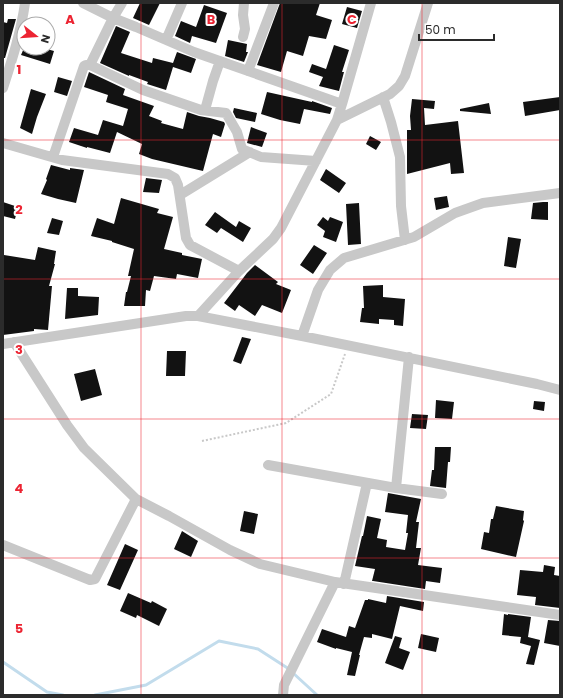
<svg xmlns="http://www.w3.org/2000/svg" width="563" height="698" font-family="Poppins,sans-serif">
  <rect width="100%" height="100%" fill="#fff"/>
  <g fill="none" stroke-linecap="round" stroke-linejoin="round">
    <path stroke="#c2dcec" stroke-width="3" d="M3,662L47,692L63,695
      M293,673L317,695
      M95,695L146,685L219,641L258,649L289,669"/>
  </g>
  <path fill="#121212" d="M140,3H160L149,25L133,18Z
    M280,3H320L316,15L332,20L326,39L309,36L303,56L287,51L281,72L257,65Z
    M204,5L227,13L216,43L192,36L190,43L175,36L181,21L196,27Z
    M347,7L362,11L357,28L342,24Z
    M8,19H16L5,58H3V22L7,23Z
    M116,26L130,32L121,53L152,63L153,58L173,63L177,52L196,59L191,73L173,67L166,90L147,84L148,82L129,75V76L100,63Z
    M228,40L247,44L246,52H248L244,62L225,56Z
    M334,45L349,50L342,72H344L339,91L319,86L323,77L309,72L312,64L326,69Z
    M24,48H43L54,51L50,64L21,55Z
    M89,72L125,89L123,95L154,106L149,116L162,121L161,123L183,129L187,112L199,116L210,118L224,122L225,124L221,137L213,134L203,171L152,159L139,154L142,144L117,132L110,153L87,147V148L69,142L74,128L98,135L103,120L123,126L128,109L106,102L108,95L84,87Z
    M58,77L72,81L67,96L54,92Z
    M31,89L46,94L37,117L32,134L20,128Z
    M267,92L312,102V101L332,108L330,114L304,109L300,124L280,120L261,114Z
    M560,97V110L525,116L523,102Z
    M412,99L435,101L434,109L424,108L425,125L458,121L464,173L451,174L450,163L407,174V130H411L410,116Z
    M489,103L491,114L460,111V109Z
    M234,108L257,113L255,122L236,118L233,112Z
    M251,127L267,133L262,147L247,143Z
    M370,136L381,142L376,150L366,144Z
    M51,165L70,170V168L84,170L76,203L58,199L41,194L47,180L46,179Z
    M326,169L346,183L339,193L320,180Z
    M146,178L162,180L159,193L143,192Z
    M447,196L449,207L436,210L434,198Z
    M121,198L159,209L157,213L173,217L164,249L182,253V255L202,259L198,278L177,274L176,279L154,276L150,291L146,290L145,306H124L126,292H127L131,276H128L134,249L112,242V241L91,236L97,218L114,224Z
    M3,202L18,207L15,219L3,216Z
    M543,202H548V220L531,219L533,203Z
    M359,203L361,244L348,245L346,204Z
    M215,212L236,227L239,221L251,228L243,242L221,228L217,233L205,225Z
    M323,217L328,221L330,217L343,222L336,242L323,237L325,231L317,225Z
    M52,218L63,221L59,235L47,233Z
    M508,237L521,239L516,268L504,266Z
    M314,245L327,253L313,274L300,265Z
    M38,247L56,251L54,264H55L49,286H52L48,330L34,329V331L3,335V260L4,255L35,260Z
    M255,265L278,282L276,284L291,290L282,313L262,305L255,316L239,305L235,311L224,303L247,273Z
    M383,285V297L405,299L403,326L394,325V320L379,319V324L360,322L362,308H364L363,286Z
    M67,288H78V296L99,297L98,315L65,319Z
    M242,337L251,339L241,364L233,361Z
    M167,351H186L185,376H166Z
    M95,369L102,395L81,401L74,374Z
    M436,400L454,402L452,419L435,418Z
    M534,401L545,402L544,411L533,409Z
    M412,414L428,415L426,429L410,428Z
    M435,447H451L450,462H448L446,488L430,486L432,470H434Z
    M388,493L421,499L416,522H419L416,548H421L418,565L442,568L440,583L426,581L425,589L373,581H372L375,569L355,566L362,536H363L367,516L381,519L377,538L387,540L386,547L405,550L408,533H406L408,515L385,512Z
    M496,506L524,511L523,520L524,521L516,557L481,549L484,532L489,533L491,519H493Z
    M244,511L258,514L254,534L240,531Z
    M182,531L198,541L191,557L174,549Z
    M125,544L138,550L120,590L107,585Z
    M544,565L555,567L554,575L560,576V608L535,605L536,597L517,595L520,570L543,572Z
    M128,593L151,603L152,601L167,609L159,626L137,615L136,618L120,611Z
    M387,596L424,602L423,611L400,606L392,639L372,634V638L364,637L359,655H360L355,676L347,675L352,652L336,648V649L317,642L322,629L346,637L349,626L355,628L365,600H368V599L386,603Z
    M504,614L508,615V614L531,617L528,637L540,640L534,665L526,664L531,646L520,643L521,637L502,635Z
    M548,620L560,621V646L544,643Z
    M421,634L439,638L436,652L418,648Z
    M395,636L402,638L399,648L410,652L403,670L385,663Z"/>
  <g fill="none" stroke-linecap="round" stroke-linejoin="round">
    <path stroke="#c8c8c8" stroke-width="2" stroke-dasharray="2 2" stroke-linecap="butt" d="M202,441L286,423L331,394L345,354"/>
    <path stroke="#c8c8c8" stroke-width="10" d="M83,3L113,18L122,3
      M243,37L245,29L243,15L244,3
      M166,40L182,3
      M90,65L113,18L136,27L194,52L342,104
      M248,71L274,3
      M3,88C12,60 21,32 25,3
      M383,97L391,122L400,157L401,206L405,240
      M205,110L213,81L220,61
      M337,120L390,94L399,86L405,76L428,3
      M3,143L62,160L168,174L175,178L178,185L186,238L190,245L239,271
      M53,157L84,66L86,65H90L143,90L201,110L226,113L237,132L242,149L261,157L316,161
      M180,195L250,152
      M198,316L239,271L273,239L281,228L337,120L342,104L371,3
      M302,336L318,290L330,270L344,258L414,237L455,213L483,203L560,193
      M14,342L67,425L84,448L136,499L169,516L230,550L260,564L335,582L560,615
      M3,344L186,316H198L302,336L537,384L560,390
      M268,465L396,488L442,494
      M396,488L409,357
      M3,545L90,580L95,579L136,499
      M344,584L367,483
      M283,695L284,685L335,582"/>
  </g>
  <path fill="none" stroke="#ec2432" stroke-width="1" stroke-opacity="0.55" d="M141,3V695M282,3V695M422,3V695M3,140H560M3,279H560M3,419H560M3,558H560"/>
  <g font-size="13" text-anchor="middle" font-weight="bold" fill="#ec2432" stroke="#fff" stroke-width="4" stroke-linejoin="round" paint-order="stroke">
    <text x="70" y="24">A</text>
    <text x="211" y="24">B</text>
    <text x="352" y="24">C</text>
    <text x="19" y="74">1</text>
    <text x="19" y="214">2</text>
    <text x="19" y="354">3</text>
    <text x="19" y="493">4</text>
    <text x="19" y="633">5</text>
  </g>
  <rect width="563" height="698" fill="none" stroke="#2b2b2b" stroke-width="8"/>
  <g transform="translate(36 36) rotate(107)"><circle r="19" fill="#ffffff" stroke="#aaaaaa"/>
  <path d="M0-3L7 15L0 10L-7 15Z" fill="#ec2432"/>
  <text y="-6" font-size="11" font-weight="bold" text-anchor="middle" fill="#2b2b2b">N</text>
  </g>
  <path d="M419 34v6h75v-6" fill="none" stroke="#2b2b2b" stroke-width="2"/>
  <text x="425" y="34" font-size="12" fill="#2b2b2b" stroke="#ffffff" stroke-width="3" paint-order="stroke">50 m</text>
</svg>
